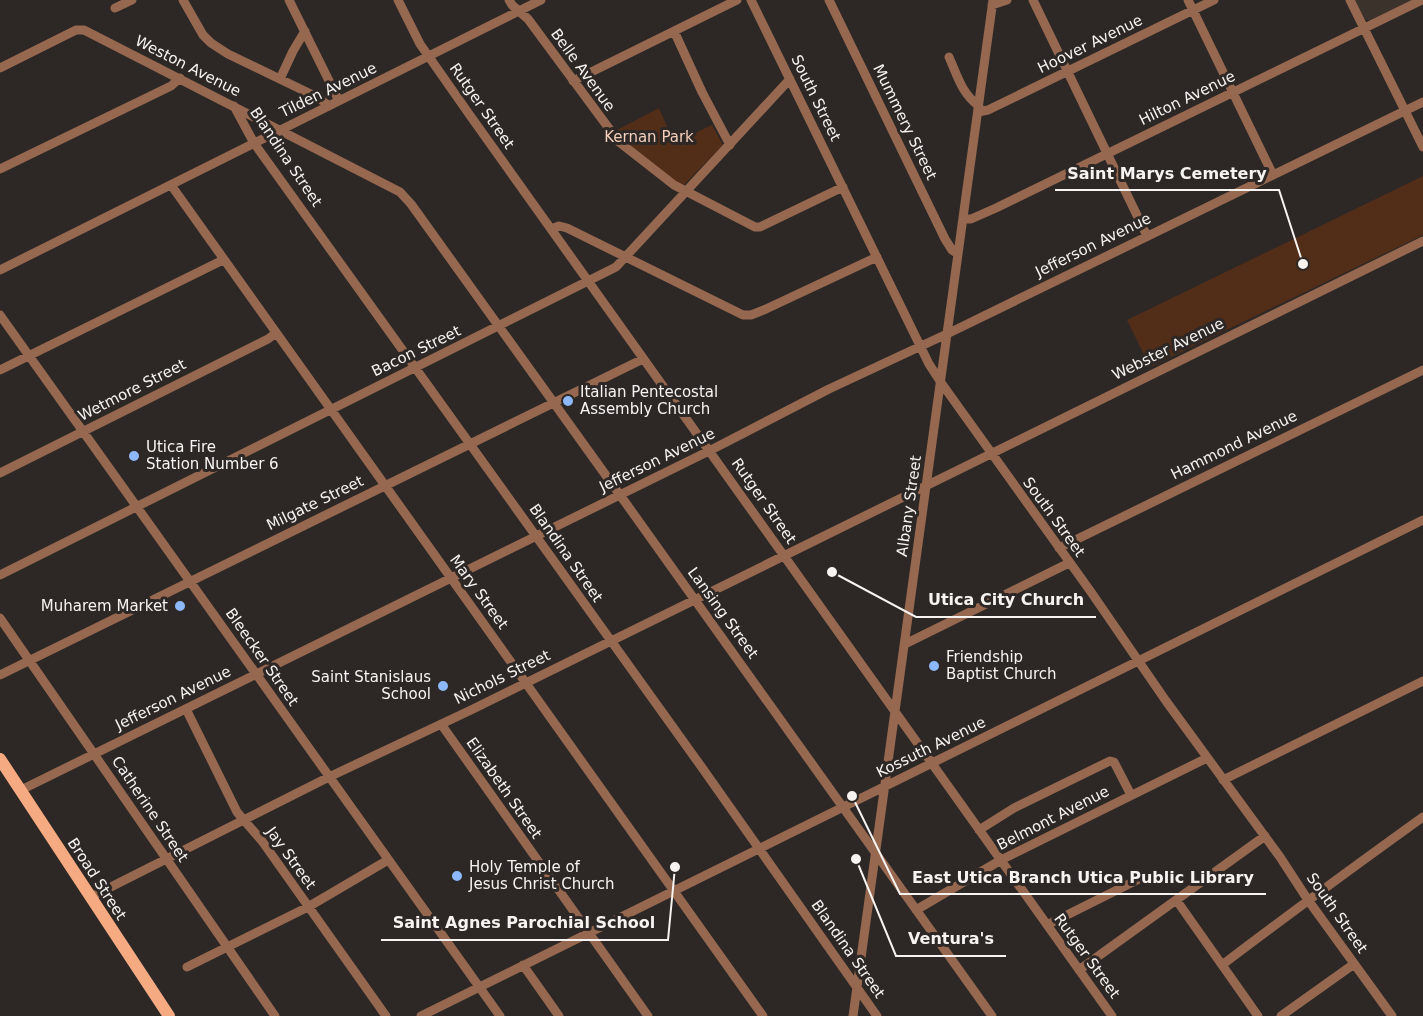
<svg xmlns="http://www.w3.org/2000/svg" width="1423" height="1016" font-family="'DejaVu Sans',sans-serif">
  <rect width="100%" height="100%" fill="#2d2826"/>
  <path fill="#3c322c" d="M1355,0H1415L1370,21L1364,18Z"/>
  <path fill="#522d18" d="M659,108L674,143L712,125L723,145L682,187L624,142L615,131Z
    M1423,176V235L1150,367L1127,320Z"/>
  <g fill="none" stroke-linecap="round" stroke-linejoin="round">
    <path stroke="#96684f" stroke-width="9" d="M183,0L203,35L211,43L228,54L319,98L329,106
      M289,0L339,101
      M398,0L420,44L469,114L1112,1016
      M509,0L512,5L528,19L619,142L674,185L755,227H760L843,187
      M751,0L929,364L942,384L1091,592L1166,701L1280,857L1308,900L1392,1016
      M829,0L945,239L952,250L958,254
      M1033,0L1147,236
      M1188,0L1273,175
      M1350,0L1423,147
      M992,5L1007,0
      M115,8L132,0
      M674,31L702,92L730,145
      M949,57C957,75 962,94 979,106
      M0,68L76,30H84L400,192L411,204L620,495L992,1016
      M280,79L293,51L305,31
      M573,81L737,0
      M234,106L254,143L698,762L877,1016
      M978,112L988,110L1214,0
      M0,169L171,86L180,78
      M171,185L763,1016
      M963,219H971L996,208L1422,0
      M551,229L559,226L567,228L743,315H751L766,309L877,257
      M0,270L541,0
      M0,315L500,1016
      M0,370L223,260
      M0,473L268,339L276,333
      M1059,548L1423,370
      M0,575L616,267L790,79
      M0,618L275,1016
      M905,644L1069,563
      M0,675L643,359
      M186,709L237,812L262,841L386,1016
      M441,724L648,1016
      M1223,780L1423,681
      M21,790L709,451L829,389L949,333L1423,102
      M979,830L1014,808L1110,761L1114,762L1131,795
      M91,897L329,777L471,710L1423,241
      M1177,901L1258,1016
      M916,910L1001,860L1207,758
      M1047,925L1139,879
      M523,965L559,1016
      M1222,965C1288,915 1355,866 1423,817
      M187,967L308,907L388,860
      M1079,970L1265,836
      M421,1016L1423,520
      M853,1016L993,0
      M1281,1016L1354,964"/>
    <path stroke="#f6aa81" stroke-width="12" d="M0,759L169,1016"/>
  </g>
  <g fill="#8db9fc" stroke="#2d2826" stroke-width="2">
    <circle cx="568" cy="401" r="6"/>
    <circle cx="134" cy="456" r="6"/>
    <circle cx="180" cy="606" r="6"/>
    <circle cx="934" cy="666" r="6"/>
    <circle cx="443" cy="686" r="6"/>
    <circle cx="457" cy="876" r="6"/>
  </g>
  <g text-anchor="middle" stroke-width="6" stroke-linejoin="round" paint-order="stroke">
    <g font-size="15" fill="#f6f3f1" stroke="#2d2826">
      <text transform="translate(1090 44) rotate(-26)" y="5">Hoover Avenue</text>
      <text transform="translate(188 66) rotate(27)" y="5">Weston Avenue</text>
      <text transform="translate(583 70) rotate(54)" y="5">Belle Avenue</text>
      <text transform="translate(328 90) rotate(-26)" y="5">Tilden Avenue</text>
      <text transform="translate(816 98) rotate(64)" y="5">South Street</text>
      <text transform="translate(1187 98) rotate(-26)" y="5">Hilton Avenue</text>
      <text transform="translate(482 106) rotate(55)" y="5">Rutger Street</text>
      <text transform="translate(905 122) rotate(64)" y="5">Mummery Street</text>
      <text transform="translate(286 157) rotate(56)" y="5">Blandina Street</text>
      <text transform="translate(1093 245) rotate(-26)" y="5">Jefferson Avenue</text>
      <text transform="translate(1168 349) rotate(-26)" y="5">Webster Avenue</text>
      <text transform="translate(416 351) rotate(-26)" y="5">Bacon Street</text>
      <text transform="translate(132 390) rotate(-27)" y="5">Wetmore Street</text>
      <text transform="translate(1234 445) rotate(-26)" y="5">Hammond Avenue</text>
      <text transform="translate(657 460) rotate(-26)" y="5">Jefferson Avenue</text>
      <text transform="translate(764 501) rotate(55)" y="5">Rutger Street</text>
      <text transform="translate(315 503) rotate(-26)" y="5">Milgate Street</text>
      <text transform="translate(909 506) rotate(-82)" y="5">Albany Street</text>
      <text transform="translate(1054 517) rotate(54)" y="5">South Street</text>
      <text transform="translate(566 553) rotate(55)" y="5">Blandina Street</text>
      <text transform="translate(479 592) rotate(54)" y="5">Mary Street</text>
      <text transform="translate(723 613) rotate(54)" y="5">Lansing Street</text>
      <text transform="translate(262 657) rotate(55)" y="5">Bleecker Street</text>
      <text transform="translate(502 677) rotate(-26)" y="5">Nichols Street</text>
      <text transform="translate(173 698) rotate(-26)" y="5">Jefferson Avenue</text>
      <text transform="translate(931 747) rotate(-26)" y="5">Kossuth Avenue</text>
      <text transform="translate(504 788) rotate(55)" y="5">Elizabeth Street</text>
      <text transform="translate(150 809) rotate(56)" y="5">Catherine Street</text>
      <text transform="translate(1053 818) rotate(-27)" y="5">Belmont Avenue</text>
      <text transform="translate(291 858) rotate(54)" y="5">Jay Street</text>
      <text transform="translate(97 879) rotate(57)" y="5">Broad Street</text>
      <text transform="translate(1337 913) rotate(55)" y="5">South Street</text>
      <text transform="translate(848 949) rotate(55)" y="5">Blandina Street</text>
      <text transform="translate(1087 956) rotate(54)" y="5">Rutger Street</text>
    </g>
    <g font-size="15" fill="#f4cfbb" stroke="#2d2826">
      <text x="649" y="142">Kernan Park</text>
    </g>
    <g font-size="15" fill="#f6f3f1" stroke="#2d2826" text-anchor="start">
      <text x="580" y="397">Italian Pentecostal<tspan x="580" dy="17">Assembly Church</tspan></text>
      <text x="146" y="452">Utica Fire<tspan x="146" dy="17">Station Number 6</tspan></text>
      <text x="168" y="611" text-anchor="end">Muharem Market</text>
      <text x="946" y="662">Friendship<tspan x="946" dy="17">Baptist Church</tspan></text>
      <text x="431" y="682" text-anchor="end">Saint Stanislaus<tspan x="431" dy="17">School</tspan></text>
      <text x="469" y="872">Holy Temple of<tspan x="469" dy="17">Jesus Christ Church</tspan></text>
    </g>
  </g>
  <path fill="none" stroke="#f6f3f1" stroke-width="2" d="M1303 264L1279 190H1055M832 572L916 617H1096M852 796L900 894H1266M675 867L668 940H381M856 859L896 956H1006"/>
  <g fill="#f6f3f1" stroke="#2d2826" stroke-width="2">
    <circle cx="1303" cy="264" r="6"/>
    <circle cx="832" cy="572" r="6"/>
    <circle cx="852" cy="796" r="6"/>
    <circle cx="675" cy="867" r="6"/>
    <circle cx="856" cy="859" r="6"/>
  </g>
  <g font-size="16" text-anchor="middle" font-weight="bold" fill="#f6f3f1" stroke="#2d2826" stroke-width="6" stroke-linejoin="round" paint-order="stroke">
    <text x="1167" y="179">Saint Marys Cemetery</text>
    <text x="1006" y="605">Utica City Church</text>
    <text x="1083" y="883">East Utica Branch Utica Public Library</text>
    <text x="524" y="928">Saint Agnes Parochial School</text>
    <text x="951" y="944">Ventura's</text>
  </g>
</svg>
